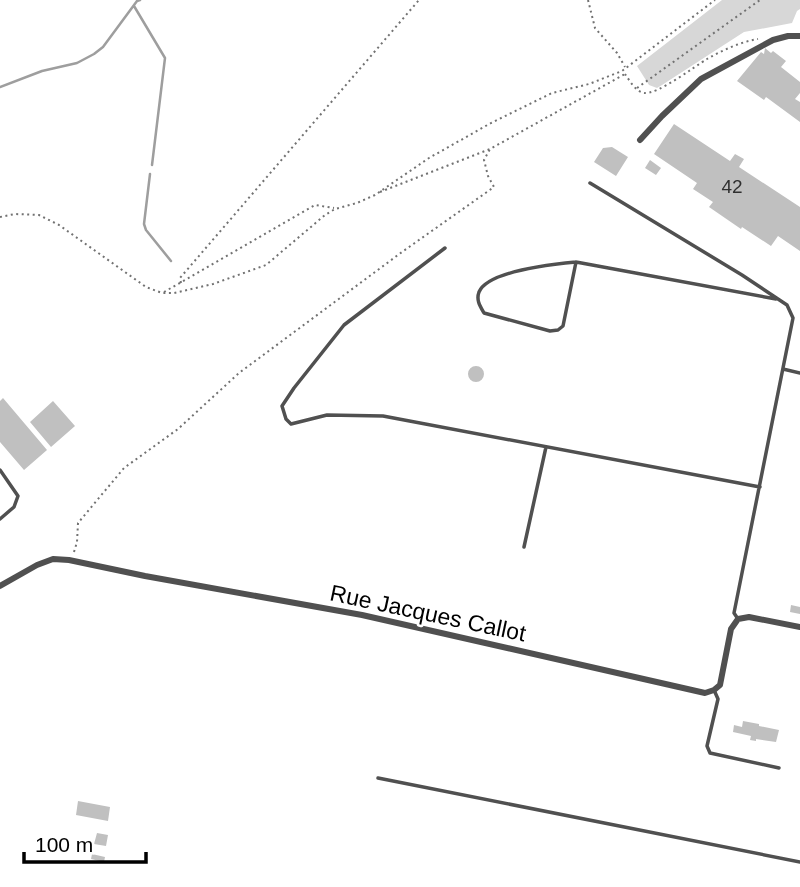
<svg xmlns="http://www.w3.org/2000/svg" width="800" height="887" font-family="Helvetica,sans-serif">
  <rect width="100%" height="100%" fill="#fff"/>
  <path fill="#d7d7d7" d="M722,0H800V9L797,11L792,23L744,32L662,85L657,88L649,85L637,66Z"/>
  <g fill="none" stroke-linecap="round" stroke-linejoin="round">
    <path stroke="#9e9e9e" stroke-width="2.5" d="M134,6L165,58L152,165
      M0,87L42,71L77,63L94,54L103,47L137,1L140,0
      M150,174L144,224L146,230L171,261"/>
  </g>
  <path fill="#c0c0c0" d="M765,48L771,53L773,51L786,61L781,67L800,82V93L795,99L800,102V122L766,97L764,100L737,81L761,52L764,54Z
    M674,124L730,161L735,154L744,159L739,167L800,207V251L778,236L771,246L742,227L741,229L709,207L713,202L693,189L697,183L654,154Z
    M612,147L628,157L616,176L594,162L603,148Z
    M650,160L661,168L656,175L645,168Z
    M468 374a8 8 0 1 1 16 0a8 8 0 1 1-16 0Z
    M3,398L47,450L24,470L0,442V401Z
    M53,401L75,426L51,447L30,422Z
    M791,605L800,607V614L790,612Z
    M743,721L759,724V726L779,730L776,742L756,739V741L750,740L751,736L733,732L734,725L742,727Z
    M78,801L110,807L108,821L76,815Z
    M97,833L108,835L106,846L94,844Z
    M92,854L105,857L104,862L91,859Z"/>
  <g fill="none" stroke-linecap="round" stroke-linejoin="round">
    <path stroke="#727272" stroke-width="2" stroke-dasharray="2 3.5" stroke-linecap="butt" d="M588,0L595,28L617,53L625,67
      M625,74C630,81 635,91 644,93C657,95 694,67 707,59C723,50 740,42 758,39
      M637,88L760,0
      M380,192L490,149L625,74
      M0,217L15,214L39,215L59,225L146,287L162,293H174L213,284L266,265L325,215L335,209L357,203L375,195L429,158L491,123L552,93L589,84L622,71L715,0
      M181,283L180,278L419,0
      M164,292L315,205L334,208
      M74,552L77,542L78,523L124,468L178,429L239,373L402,252L494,187L488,176L484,160L490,149"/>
    <path stroke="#505050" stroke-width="3.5" d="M590,183L742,275L787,305L793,318L734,613L738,619
      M445,248L344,325L294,388L282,406L286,419L291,424L327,415L383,416L760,487
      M576,262L563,326L558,330L550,331L484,313C480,306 476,300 479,292C488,271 555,264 576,262L776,299
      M783,369L800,373
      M0,470L18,496L14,507L0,519
      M524,547L546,447
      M714,690L718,699L707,746L710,753L779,768
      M378,778L800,862"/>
    <path stroke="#505050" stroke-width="6" d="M640,140L662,116L701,79L773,40L788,36H800
      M0,586L37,565L53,559L69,560L145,576L362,615L705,693L714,690L720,685L731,629L738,619L749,617L800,627"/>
  </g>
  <g text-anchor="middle" stroke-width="5" stroke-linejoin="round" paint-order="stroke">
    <g font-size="19" fill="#303030">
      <text x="732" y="193">42</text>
    </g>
    <g font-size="23" fill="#000" stroke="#fff">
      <text transform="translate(428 613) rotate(12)" y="8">Rue Jacques Callot</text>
    </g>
  </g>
  <path d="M24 852v10h122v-10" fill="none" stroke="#000000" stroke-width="3.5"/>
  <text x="35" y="852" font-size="21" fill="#000000" stroke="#ffffff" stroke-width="5" paint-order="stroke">100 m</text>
</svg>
